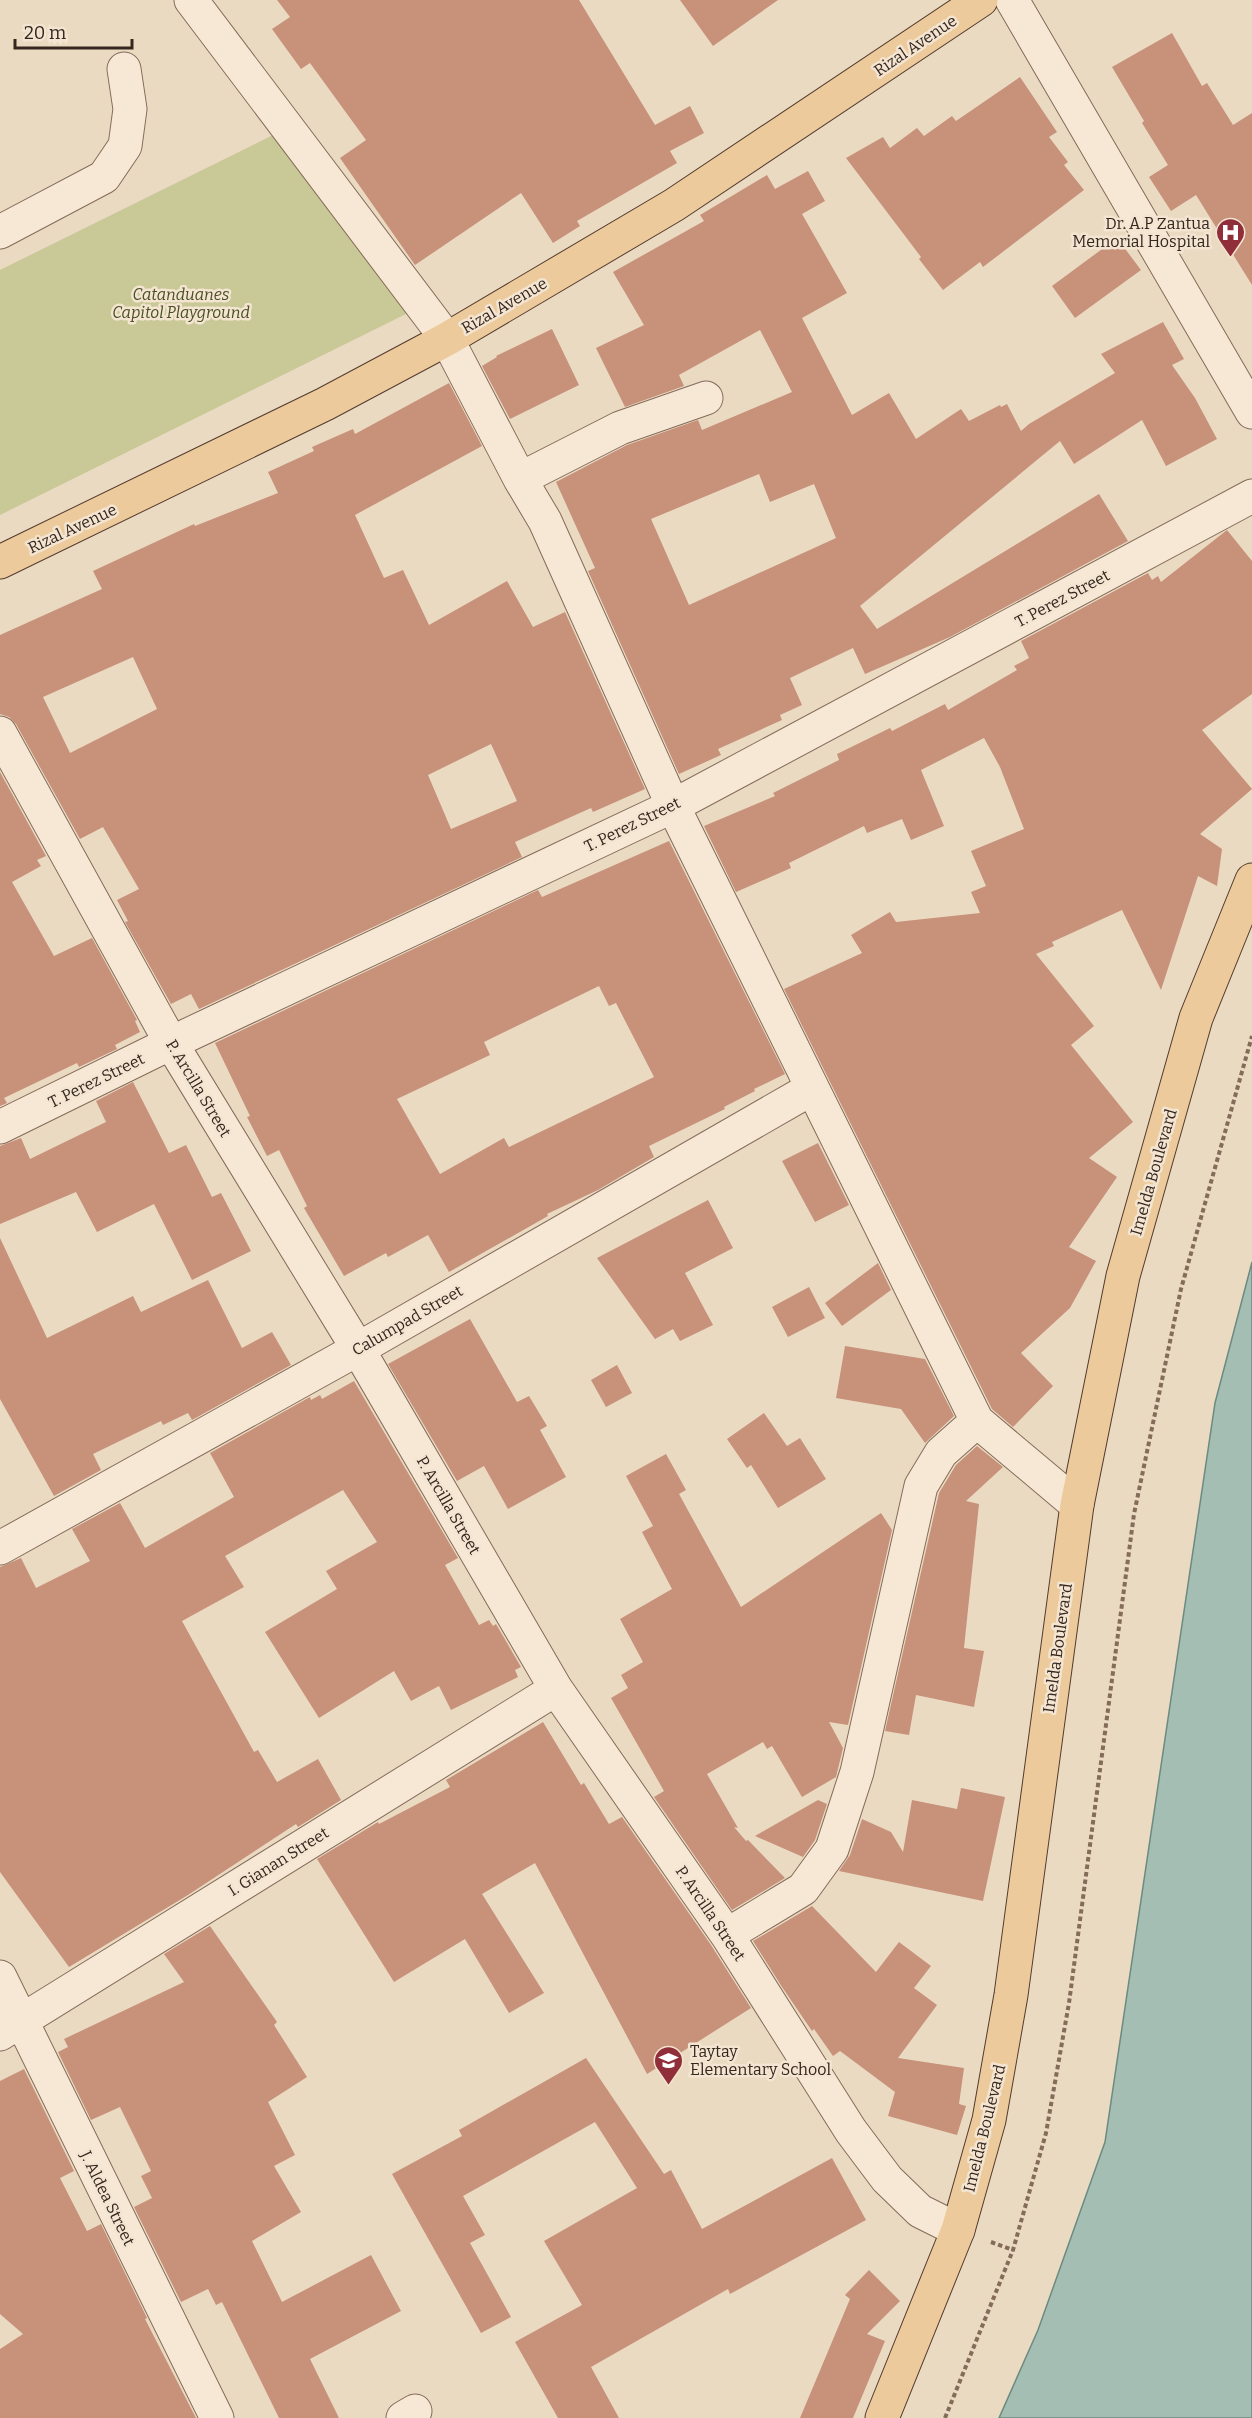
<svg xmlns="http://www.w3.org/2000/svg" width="1252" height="2418" font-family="Bitter,serif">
  <rect width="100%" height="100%" fill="#ebdac2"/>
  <path fill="#c9c897" d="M277,133L410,312L0,515V270Z"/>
  <path fill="#a4beb3" stroke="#6c8b80" stroke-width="1.5" d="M1252,1262V2418H999L1038,2330L1105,2142L1215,1403Z"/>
  <path fill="#c7917a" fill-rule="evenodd" d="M277,0H579L655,125L690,106L704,133L670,151L677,163L577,221L580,226L553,243L521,193L415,265L340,158L366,140L310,63L301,69L272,29L290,17Z
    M680,0H778L713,46Z
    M1172,33L1202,86L1207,83L1233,125L1252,113V285L1196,195L1171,211L1149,177L1168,165L1142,123L1144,121L1112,67Z
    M1020,77L1057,132L1049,137L1068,162L1064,165L1084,190L983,267L980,262L943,290L919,259L921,257L846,158L883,137L890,148L917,128L924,136L952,116L956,121Z
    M808,171L825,201L802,214L847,293L802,318L852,415L889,393L916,439L961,409L969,421L1000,405L1001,407L1007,404L1021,431L1029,424L1115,373L1101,354L1163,322L1184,359L1172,365L1195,398L1217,439L1166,466L1142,420L1074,464L1060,441L860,606L877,629L1099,494L1128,541L950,637L865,674L853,648L790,678L802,705L780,715L782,720L718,749L721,755L679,774L588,571L595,568L556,482L627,445L698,420L702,430L792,392L760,330L679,375L684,386L625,407L596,348L644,325L613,272L704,221L700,215L767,175L775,189ZM759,474L770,502L814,484L836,538L689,605L651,519Z
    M1117,238L1141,270L1075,318L1052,286Z
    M552,329L579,385L510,419L482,366L497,357L496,356Z
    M449,383L482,446L355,515L384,578L403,570L429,625L507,581L533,627L565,612L645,789L593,812L591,808L515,842L522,857L199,1009L191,994L171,1004L125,922L128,921L117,900L139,889L103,827L80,839L16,724L9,717L0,714V635L102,589L93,571L194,524L195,526L278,493L268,472L314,451L312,447L353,429L355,434ZM133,657L157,709L70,753L43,697ZM491,744L517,801L451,829L428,775Z
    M1227,530L1252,561V694L1202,730L1252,789L1200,834L1222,849L1217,886L1198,876L1161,990L1122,910L1052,942L1054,946L1036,954L1094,1026L1071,1045L1133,1122L1089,1158L1117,1177L1069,1247L1096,1261L1070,1308L1021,1353L1053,1386L1013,1427L992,1409L784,989L862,953L851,935L890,912L896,922L980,913L971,892L986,886L971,851L1024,829L1000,767L984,738L921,770L944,826L911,840L902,819L867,833L864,826L789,863L791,868L736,892L704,826L775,796L773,793L839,760L837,754L890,728L892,731L945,704L948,710L1017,670L1014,666L1029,658L1021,641L1148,573L1152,580L1158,576L1161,582Z
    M0,772L46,856L37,860L41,866L12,882L54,956L92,938L137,1020L135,1021L140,1032L115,1045L117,1049L79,1067L77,1063L4,1098L7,1103L0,1106Z
    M669,841L785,1074L754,1089L755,1091L724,1107L725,1109L649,1146L654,1157L598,1190L547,1214L548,1216L449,1272L428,1235L388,1257L386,1253L344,1276L304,1208L307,1206L279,1150L267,1156L247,1117L250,1116L215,1043L538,890L542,897ZM599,986L609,1006L616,1003L654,1077L509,1147L504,1138L440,1174L397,1099L490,1055L484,1042Z
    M133,1082L169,1153L186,1145L212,1197L221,1193L251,1251L192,1280L154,1204L97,1232L76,1192L0,1224V1146L21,1138L30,1159L106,1122L96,1101Z
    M818,1143L849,1205L815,1222L782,1161Z
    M708,1200L733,1248L685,1273L713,1325L680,1341L673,1329L655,1339L597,1258Z
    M0,1238L47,1338L133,1296L141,1312L208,1280L242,1348L272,1332L291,1365L192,1420L188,1413L163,1425L161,1421L93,1454L101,1470L54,1496L0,1399Z
    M878,1263L891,1290L842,1326L825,1303Z
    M809,1287L825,1318L788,1337L772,1307Z
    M470,1319L517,1402L529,1396L547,1426L540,1430L566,1477L508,1509L484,1466L457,1481L388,1364Z
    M845,1346L925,1359L954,1416L925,1443L901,1409L836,1398Z
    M617,1365L632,1393L606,1407L591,1380Z
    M354,1381L458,1558L445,1565L479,1625L489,1620L493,1626L496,1624L521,1667L515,1670L518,1677L451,1710L439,1686L411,1701L394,1671L319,1718L265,1632L337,1589L326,1571L377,1542L343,1490L225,1556L244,1587L182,1621L254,1752L258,1750L277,1782L318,1759L341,1800L298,1827L296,1824L188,1895L69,1967L0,1872V1567L21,1558L36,1588L90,1561L72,1529L120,1503L145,1548L234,1497L210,1453L310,1397L311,1400L320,1395L322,1399Z
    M764,1413L787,1446L800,1438L826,1479L778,1508L751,1465L747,1468L727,1439Z
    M977,1446L1003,1467L966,1501L979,1504L964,1648L984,1651L974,1707L916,1695L909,1735L885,1731L939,1493L956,1465Z
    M666,1454L686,1490L679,1494L741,1607L881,1513L892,1530L848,1725L829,1722L843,1748L836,1777L802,1797L772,1746L767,1749L763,1742L707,1774L738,1828L734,1827L746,1841L748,1840L785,1878L732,1910L654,1797L664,1791L611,1698L628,1688L621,1675L643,1662L620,1619L672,1589L642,1532L653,1526L626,1476Z
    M543,1722L581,1785L584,1783L609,1824L622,1817L711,1945L751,2008L647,2074L535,1863L482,1894L544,1993L509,2013L465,1939L394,1982L317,1859L378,1822L379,1824L450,1787L446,1780Z
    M961,1788L1005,1797L983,1901L839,1871L850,1855L862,1819L891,1832L903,1852L912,1800L957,1809Z
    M818,1800L827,1804L815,1840L803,1857L755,1836Z
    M812,1906L876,1972L899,1942L931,1966L914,1988L937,2005L898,2058L964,2068L959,2104L966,2106L957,2135L888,2116L895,2092L840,2051L833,2056L814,2029L812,2031L782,1987L753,1941Z
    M210,1926L277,2022L274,2025L307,2077L268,2102L295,2155L274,2166L301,2212L252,2241L282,2302L371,2255L401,2311L310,2359L339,2418H279L222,2302L216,2305L208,2289L181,2302L134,2207L152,2198L141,2176L151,2171L120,2107L91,2120L58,2052L68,2047L64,2039L184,1982L164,1954Z
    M586,2058L664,2174L671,2170L702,2229L832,2158L866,2220L730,2294L728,2289L591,2367L619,2418H558L515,2342L582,2305L544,2241L637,2188L595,2122L463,2196L485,2235L470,2243L511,2317L481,2333L392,2174L462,2136L459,2130Z
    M24,2069L74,2171L60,2178L87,2231L101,2224L147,2318L145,2319L196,2418H0V2349L23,2334L0,2314V2081Z
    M869,2270L900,2301L867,2334L885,2341L853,2418H800L850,2299L845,2295Z"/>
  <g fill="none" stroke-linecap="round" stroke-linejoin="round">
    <defs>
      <path id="minor" d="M191,0L447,339L520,479L545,521L673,806L977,1421L1077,1505
        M1012,0L1252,412
        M0,232L104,177L125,146L130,109L124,69
        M520,479L620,428L706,398
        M0,733L171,1043L358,1349L556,1689L727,1935L851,2131L887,2179L920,2211L958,2230
        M0,1127L171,1043L673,806L1252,496
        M0,1548L358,1349L811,1089
        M727,1935L803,1889L832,1849L857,1772L921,1486L941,1453L977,1421
        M0,1977L217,2418
        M0,2034L556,1689
        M403,2418L415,2411"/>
      <path id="major" d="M0,562L325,404L447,339L674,205L981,0
        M882,2418L958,2230L989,2120L1011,1995L1077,1505L1123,1276L1196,1018L1252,880"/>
    </defs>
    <use href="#minor" stroke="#846b5a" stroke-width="35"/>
    <use href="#major" stroke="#523b2e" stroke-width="35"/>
    <path stroke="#846b5a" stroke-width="4" stroke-dasharray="4.5 3" stroke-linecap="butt" d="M991,2242L1013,2250
      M945,2418L1013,2250L1046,2133L1069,2003L1134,1514L1181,1289L1252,1036"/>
    <use href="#minor" stroke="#f7e8d5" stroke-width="33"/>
    <use href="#major" stroke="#edca9b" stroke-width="33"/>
  </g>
  <defs>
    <symbol id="hospital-pin" viewBox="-11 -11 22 30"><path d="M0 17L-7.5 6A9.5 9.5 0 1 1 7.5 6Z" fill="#902e3a" stroke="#f3e5d1"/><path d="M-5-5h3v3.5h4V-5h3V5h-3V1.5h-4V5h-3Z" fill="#fff"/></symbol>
    <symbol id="school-pin" viewBox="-11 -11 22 30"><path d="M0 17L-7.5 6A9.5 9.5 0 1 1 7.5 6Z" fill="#902e3a" stroke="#f3e5d1"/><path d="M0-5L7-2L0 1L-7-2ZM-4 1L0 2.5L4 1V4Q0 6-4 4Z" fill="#fff"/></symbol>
  </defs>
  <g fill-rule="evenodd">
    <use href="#hospital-pin" x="1214" y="216" width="33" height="45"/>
    <use href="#school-pin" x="652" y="2044" width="33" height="45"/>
  </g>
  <g text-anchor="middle" stroke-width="5" stroke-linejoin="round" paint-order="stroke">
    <g font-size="16" fill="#35261e" stroke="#f3e5d1">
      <text transform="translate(915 45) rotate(-34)" y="6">Rizal Avenue</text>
      <text transform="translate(504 305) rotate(-30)" y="6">Rizal Avenue</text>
      <text transform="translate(72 528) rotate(-25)" y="6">Rizal Avenue</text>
      <text transform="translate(1062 598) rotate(-28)" y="6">T. Perez Street</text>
      <text transform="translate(632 824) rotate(-26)" y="6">T. Perez Street</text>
      <text transform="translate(96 1080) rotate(-26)" y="6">T. Perez Street</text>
      <text transform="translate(199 1088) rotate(59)" y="6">P. Arcilla Street</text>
      <text transform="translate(1153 1172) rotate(-74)" y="6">Imelda Boulevard</text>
      <text transform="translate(407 1320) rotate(-30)" y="6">Calumpad Street</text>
      <text transform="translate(449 1505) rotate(60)" y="6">P. Arcilla Street</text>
      <text transform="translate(1057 1648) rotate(-82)" y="6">Imelda Boulevard</text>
      <text transform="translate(278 1861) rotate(-32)" y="6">I. Gianan Street</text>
      <text transform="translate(711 1913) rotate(56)" y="6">P. Arcilla Street</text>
      <text transform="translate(984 2128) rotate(-76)" y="6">Imelda Boulevard</text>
      <text transform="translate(108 2198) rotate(64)" y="6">J. Aldea Street</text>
    </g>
    <g font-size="16" fill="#35261e" stroke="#f3e5d1" text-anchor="end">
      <text x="1210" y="229">Dr. A.P Zantua<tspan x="1210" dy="18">Memorial Hospital</tspan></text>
      <text x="690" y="2057" text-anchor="start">Taytay<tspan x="690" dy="18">Elementary School</tspan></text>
    </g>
    <g font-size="16" font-style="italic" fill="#4a5025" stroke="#f3e5d1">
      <text x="181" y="300">Catanduanes<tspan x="181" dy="18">Capitol Playground</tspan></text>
    </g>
  </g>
  <path d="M15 39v9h117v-9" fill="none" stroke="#35261e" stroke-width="3"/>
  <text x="24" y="39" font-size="18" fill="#35261e" stroke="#f3e5d1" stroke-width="4.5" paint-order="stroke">20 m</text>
</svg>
